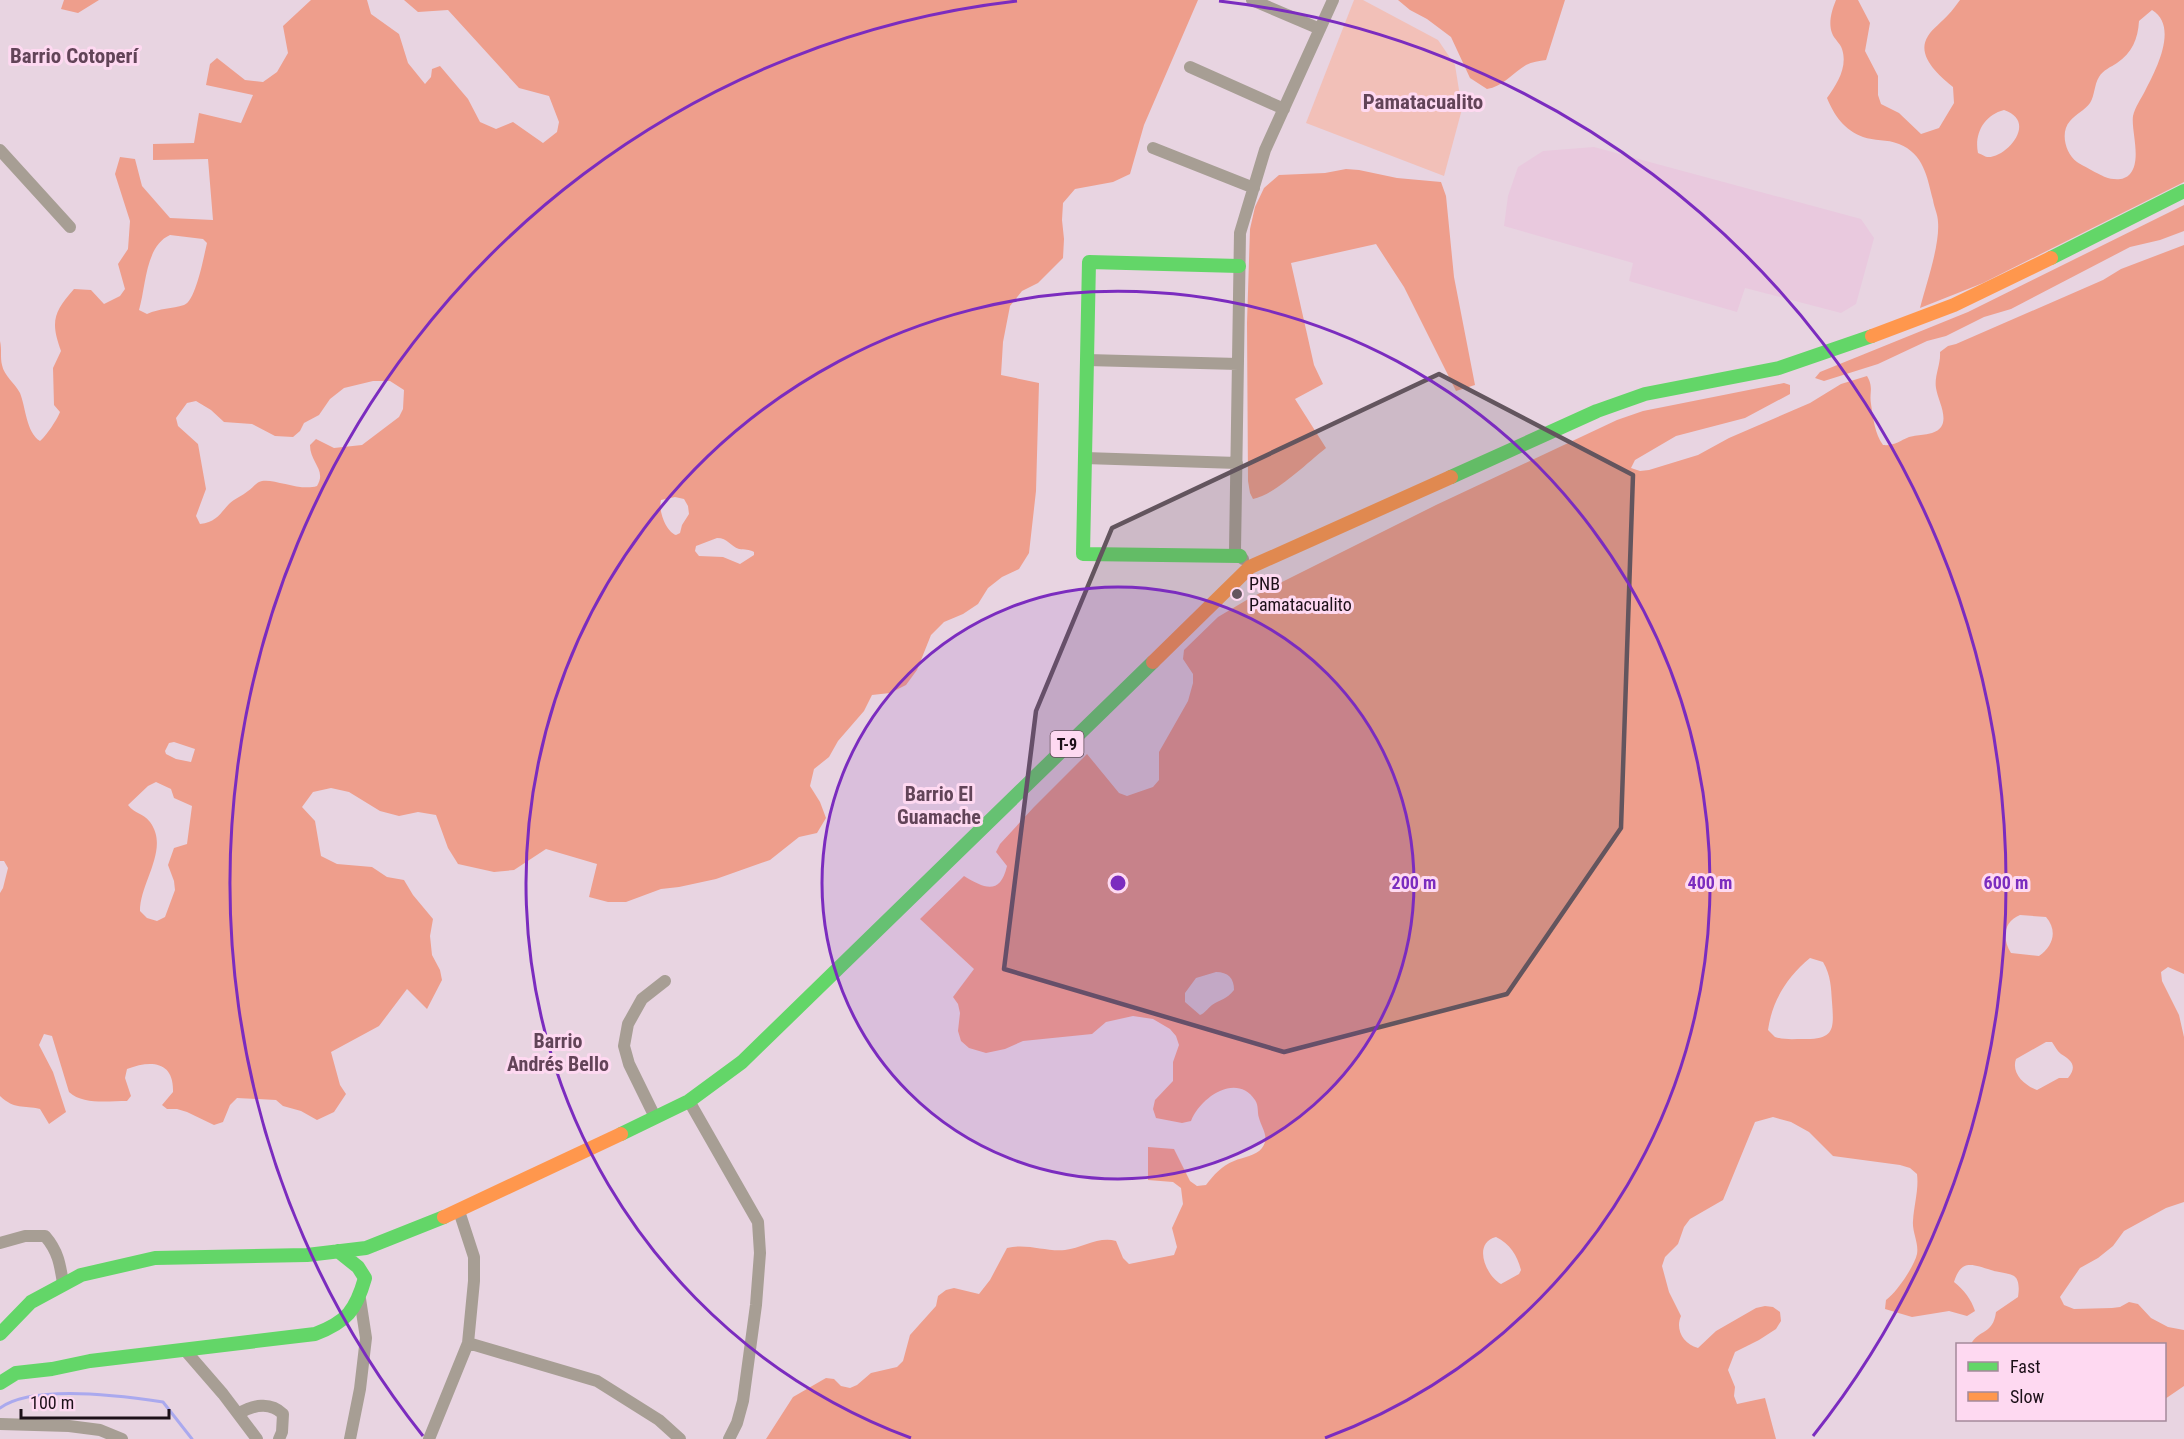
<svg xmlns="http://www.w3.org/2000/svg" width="2184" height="1439" font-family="'Roboto Condensed',sans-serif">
  <rect width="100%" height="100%" fill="#e8d4e1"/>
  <path fill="#e9c9de" d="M1594,147L1861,219L1874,238L1856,304L1841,313L1745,288L1737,312L1629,281L1633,263L1504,226L1508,196L1518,167L1543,151Z"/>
  <path fill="#f2c0b8" d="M1354,0H1363L1438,40L1455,65L1462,109L1444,176L1306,123Z"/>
  <path fill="#ee9e8c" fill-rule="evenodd" d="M64,0H99L78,13L61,9Z
    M311,0H367L371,14L399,34L408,63L425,84L431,77L432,69L440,66L468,99L480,122L496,129L513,122L543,143L557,132L559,122L549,96L519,88L448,10L418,12L404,0H1198L1144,125L1130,174L1113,182L1075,189L1063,203L1062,220L1064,239L1063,258L1038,283L1022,291L1010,306L1003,342L1001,375L1039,383L1036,491L1029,553L1019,569L1002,577L988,588L978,604L963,614L944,622L931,635L917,670L906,685L890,693L872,695L864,711L838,741L829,757L814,769L810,786L820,802L826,818L817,833L799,837L770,860L716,879L679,887L661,889L626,902H608L589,897L597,864L546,849L514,870L494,872L458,864L448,848L436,815L418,812L399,816L380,811L349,792L331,788L313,792L302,807L315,821L321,856L337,864L372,867L387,877L404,880L413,895L433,919L430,936L432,955L440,970L442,980L427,1009L407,989L379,1026L331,1052L340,1085L346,1094L334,1112L317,1120L301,1111L283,1106L276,1100L237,1098L230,1105L223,1122L214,1125L187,1112L177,1109H167L162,1105L173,1092C174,1061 151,1060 127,1069L125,1078L131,1096L127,1101C108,1101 83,1105 69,1092L52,1036L44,1034L39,1045L53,1072L66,1112L49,1124L40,1109C23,1105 15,1110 0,1096V893L3,888L8,868L4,861H0V341C2,350 0,357 2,365C4,376 15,383 20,393C26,408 26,432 40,441C46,436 57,420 60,412L54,405L53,368L61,351C50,321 54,312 74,289L91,290L104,304L120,296L125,289L118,264L128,249L130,221L115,174L120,157L135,159L142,186L170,218L213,220L208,159L153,160V144L194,143L199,113L241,123L253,95L206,85L210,64L217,58L245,80L263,82L277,72L288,53L283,26ZM170,235L203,239L207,243C204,255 196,301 184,305C172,309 160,308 147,314L139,310C146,287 145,246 170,235ZM373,381H390L404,390L403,409L399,417L362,445L334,448L316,439L310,445C310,463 327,470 317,486C299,492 270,476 259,482C255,484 252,489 248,491C242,496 234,499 229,504C219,515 216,522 200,524L196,516L206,489L198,444L178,426L176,418L187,403L196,401L211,410L224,422L252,424L275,436L293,437L300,431L304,423L319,415L330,399L344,388ZM675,497L684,499L688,506L689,514L682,525L680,533L676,535C666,532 658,510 661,500ZM717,538C728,538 730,546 739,549C745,550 749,549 754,552V555L740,564L723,557L699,556L695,551L696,546ZM174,742L195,749L191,762L176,759L166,754L165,751L169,743ZM156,782L171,789L174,798L192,806L187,844L174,848L168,865L174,881L175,890L165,917L157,921L147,918L140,911C140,882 170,849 150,822C143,813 135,814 128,805L148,786Z
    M1398,0H1565L1546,60C1539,61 1532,62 1526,65C1513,73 1502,87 1487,89L1470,78L1451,37L1427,19L1410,10Z
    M1836,0H1858L1870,23L1865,51L1878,76V95L1881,104L1899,113L1921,134L1939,128L1954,103L1953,87C1940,76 1915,56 1928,36C1933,28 1942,22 1948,15C1952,11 1956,5 1960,0H2184V182L1983,283L1920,308C1926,285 1940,245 1938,222C1938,215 1934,207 1933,200C1927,177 1924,154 1899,144C1887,139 1874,141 1863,137C1844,130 1834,115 1827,98C1837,84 1848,67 1842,49C1840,43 1834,39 1832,33C1828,22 1832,10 1836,0ZM2152,10C2179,26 2156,70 2145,91C2141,99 2135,107 2133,116C2131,131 2142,160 2130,174C2124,181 2113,180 2105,177C2100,175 2080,164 2077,162C2065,153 2060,132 2070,121C2076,114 2085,110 2090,103C2095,95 2094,85 2099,77C2103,70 2111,67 2117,63C2132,53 2138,39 2139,21ZM2004,110C2039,122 2005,159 1987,157C1986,157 1979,153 1978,153C1974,134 1984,115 2004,110Z
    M1346,169L1359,170L1397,178L1441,182L1446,196L1454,277L1475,385L1456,391L1404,287L1376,244L1291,263L1314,365L1323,384L1295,399L1326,448C1308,462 1275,495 1253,499L1250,493L1248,481L1247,323L1250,229L1255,207L1264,188L1279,175L1325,173Z
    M2184,205V231L2160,240L2130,247L2011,309L1984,317L1946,336L1927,341L1878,364L1824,381L1815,378L1820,372L1968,312Z
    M2184,245V974L2168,967L2161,972L2162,981L2179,1015L2184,1037V1202L2166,1208L2124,1231L2113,1246L2098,1258L2080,1268L2060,1297L2064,1305L2074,1309L2112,1308L2120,1307L2129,1302L2138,1304L2151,1318L2168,1327L2184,1330V1386L2165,1399L2164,1344H1971C1979,1329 1993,1335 1996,1312L2018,1297C2022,1269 2009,1276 1991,1270C1972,1264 1961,1259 1954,1282C1964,1290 1971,1299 1975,1311L1967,1316L1949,1311L1912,1317L1885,1309L1886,1300C1896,1293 1914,1267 1917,1254C1919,1243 1912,1232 1913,1221C1914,1205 1919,1189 1917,1174L1910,1168L1900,1165L1833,1156L1809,1132L1791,1122L1773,1117L1755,1122L1723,1200L1690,1219L1684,1227L1678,1244L1665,1257L1662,1266L1669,1292L1681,1316C1675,1329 1683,1344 1698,1348L1716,1331L1756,1308L1765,1306L1773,1307L1780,1312L1781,1321L1776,1329L1759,1340L1735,1352L1728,1370L1735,1387L1734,1396L1737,1404L1765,1398L1776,1439H766L793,1397L826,1378L834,1379L841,1386L850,1388L857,1385L871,1373L897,1367L903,1361L910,1335L936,1306L938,1296L946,1290L954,1288L979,1294L990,1280L1007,1248C1027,1243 1046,1252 1065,1250C1082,1248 1099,1236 1116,1241L1123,1258L1129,1264L1174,1255L1177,1247L1172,1228L1183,1204L1181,1188L1173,1182L1148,1180V1147L1174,1149L1190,1181L1197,1186L1206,1185C1214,1175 1221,1166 1234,1161C1243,1157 1256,1156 1262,1148C1270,1137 1262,1129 1259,1118C1257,1112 1259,1106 1255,1100C1236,1072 1200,1098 1191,1121L1182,1123L1156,1118L1153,1109L1155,1100L1173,1081V1062L1179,1045L1176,1036L1170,1029L1153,1019L1133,1016L1106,1022L1092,1034L1023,1041L1005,1049L986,1053L969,1048L961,1041L958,1031L960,1013L958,1004L953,997L974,969L920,919L964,876C984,888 1000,896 1007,866L996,852L1000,844L1034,807L1087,754L1119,793L1127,796L1153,787L1159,780V752L1188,701L1193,683V674L1183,659L1184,650L1218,617L1250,598L1436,505L1617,420L1643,411L1784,383L1790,385V394L1745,418L1676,436L1635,460L1631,468L1640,471L1649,470L1698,455L1729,438L1810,403L1841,384L1867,376C1874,388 1869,392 1871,404C1873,418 1875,434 1883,445C1895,446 1899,441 1909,437C1917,435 1925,435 1932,433C1954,426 1938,402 1936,388C1934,376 1941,364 1940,352L1948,346L1956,344L2103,280L2121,269ZM2020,915L2046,917C2058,931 2053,946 2039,956L2011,953C2002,939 2003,922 2020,915ZM1810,958L1823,962C1831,976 1831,987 1832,1002C1834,1029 1835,1040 1803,1039C1794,1039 1784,1040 1775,1037L1768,1030C1772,1001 1787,977 1810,958ZM1216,972C1228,972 1234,978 1234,990C1226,1000 1221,999 1212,1005C1207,1009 1205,1013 1200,1015L1185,1002V993L1196,978ZM2046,1042H2052C2055,1046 2057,1051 2061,1054C2071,1060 2078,1066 2068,1078H2059L2037,1090C2024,1085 2011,1073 2016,1059ZM1496,1237C1510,1244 1517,1255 1521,1270L1519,1274L1501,1284C1486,1276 1472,1243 1496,1237Z"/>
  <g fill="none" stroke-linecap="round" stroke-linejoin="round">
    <path stroke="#aaa9ee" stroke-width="3" d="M0,1408C33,1384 124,1396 163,1402L192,1439"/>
    <path stroke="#a79e94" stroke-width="12" d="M1252,0L1320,29
      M1190,67L1284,109
      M1153,148L1254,188
      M0,150L70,227
      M1087,360L1238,364
      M1085,458L1237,463
      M1243,559L1235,551L1240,233L1265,150L1333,0
      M689,1101L758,1222L760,1253L756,1305L743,1401L737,1423L729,1439
      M655,1117L629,1064L624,1046L628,1024L642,999L665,981
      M0,1243L25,1236H45C58,1251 60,1264 63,1283
      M468,1343L597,1381L659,1420L680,1439
      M184,1349L223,1394L257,1439
      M238,1414C253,1405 270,1401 283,1414L282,1432L279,1439
      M0,1424L69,1426L100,1430L122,1439
      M350,1439L360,1389L366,1338L360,1299
      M429,1439L468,1343L474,1281V1257L459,1211"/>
    <path stroke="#63d668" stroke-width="14" d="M2051,258L2184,191
      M1239,266L1089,262L1083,554L1240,556
      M1451,477L1597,411L1645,394L1779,368L1872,336
      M621,1134L689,1101L742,1062L1153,662
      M0,1334L31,1302L81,1275L155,1258L307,1255L366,1248L444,1217
      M0,1383L16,1373L52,1369L90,1361L315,1334C347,1322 356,1310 365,1278L358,1267L338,1251"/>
    <path stroke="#ff974d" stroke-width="14" d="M1872,336L1954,305L2051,258
      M1153,662L1250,567L1451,477
      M444,1217L621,1134"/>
  </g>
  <path fill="#63555e" fill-opacity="0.2" stroke="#63555e" stroke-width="4.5" stroke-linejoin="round" d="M1439,374L1633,475L1621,828L1507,994L1284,1052L1004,969L1036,711L1112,528Z"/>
  <circle cx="1118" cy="883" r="296" fill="#7b2cbf" fill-opacity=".12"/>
  <g fill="none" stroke="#7b2cbf" stroke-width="3">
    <circle cx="1118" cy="883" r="296"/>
    <path d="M911 1438A592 592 0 1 1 1325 1438"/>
    <path d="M423 1436A888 888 0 0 1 1017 1M1219 1A888 888 0 0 1 1813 1436"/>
  </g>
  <circle fill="#63555e" stroke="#fed9f1" stroke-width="2" cx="1237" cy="594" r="6"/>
  <g text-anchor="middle" stroke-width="6" stroke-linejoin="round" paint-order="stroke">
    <rect fill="#fed9f1" stroke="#604c59" stroke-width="1.5" x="1050.5" y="731" width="33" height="26" rx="4.5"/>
    <g font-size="16" font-weight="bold" fill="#1c1018">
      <text x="1067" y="750">T-9</text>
    </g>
    <g font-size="18" fill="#1c1018" stroke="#fed9f1" text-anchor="start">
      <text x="1249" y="590">PNB<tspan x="1249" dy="21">Pamatacualito</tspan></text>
    </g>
    <g font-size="20" font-weight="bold" fill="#624458" stroke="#fed9f1">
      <text x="939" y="801">Barrio El<tspan x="939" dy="23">Guamache</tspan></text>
      <text x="558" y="1048">Barrio<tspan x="558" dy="23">Andrés Bello</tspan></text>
    </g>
    <g font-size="21" font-weight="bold" fill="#624458" stroke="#fed9f1">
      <text x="74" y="63">Barrio Cotoperí</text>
      <text x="1423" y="109">Pamatacualito</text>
    </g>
  </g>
  <circle cx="1118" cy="883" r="9" fill="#7b2cbf" stroke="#fed9f1" stroke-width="3"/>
  <g font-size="18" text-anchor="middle" font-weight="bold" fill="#7b2cbf" stroke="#fed9f1" stroke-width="6" stroke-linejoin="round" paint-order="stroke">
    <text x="1414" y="889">200 m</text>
    <text x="1710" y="889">400 m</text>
    <text x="2006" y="889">600 m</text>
  </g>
  <rect x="1956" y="1343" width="210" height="78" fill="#fed9f1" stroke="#a4899a" stroke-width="1.5"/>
  <rect x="1968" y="1362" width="30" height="9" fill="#63d668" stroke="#a4899a" stroke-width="1.5"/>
  <text x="2010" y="1373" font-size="18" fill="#1c1018">Fast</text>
  <rect x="1968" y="1392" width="30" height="9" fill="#ff974d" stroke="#a4899a" stroke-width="1.5"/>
  <text x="2010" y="1403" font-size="18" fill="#1c1018">Slow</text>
  <path d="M21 1409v9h148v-9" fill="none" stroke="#1c1018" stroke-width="3"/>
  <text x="30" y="1409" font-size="18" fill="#1c1018" stroke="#fed9f1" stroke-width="4.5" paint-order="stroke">100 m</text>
</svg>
